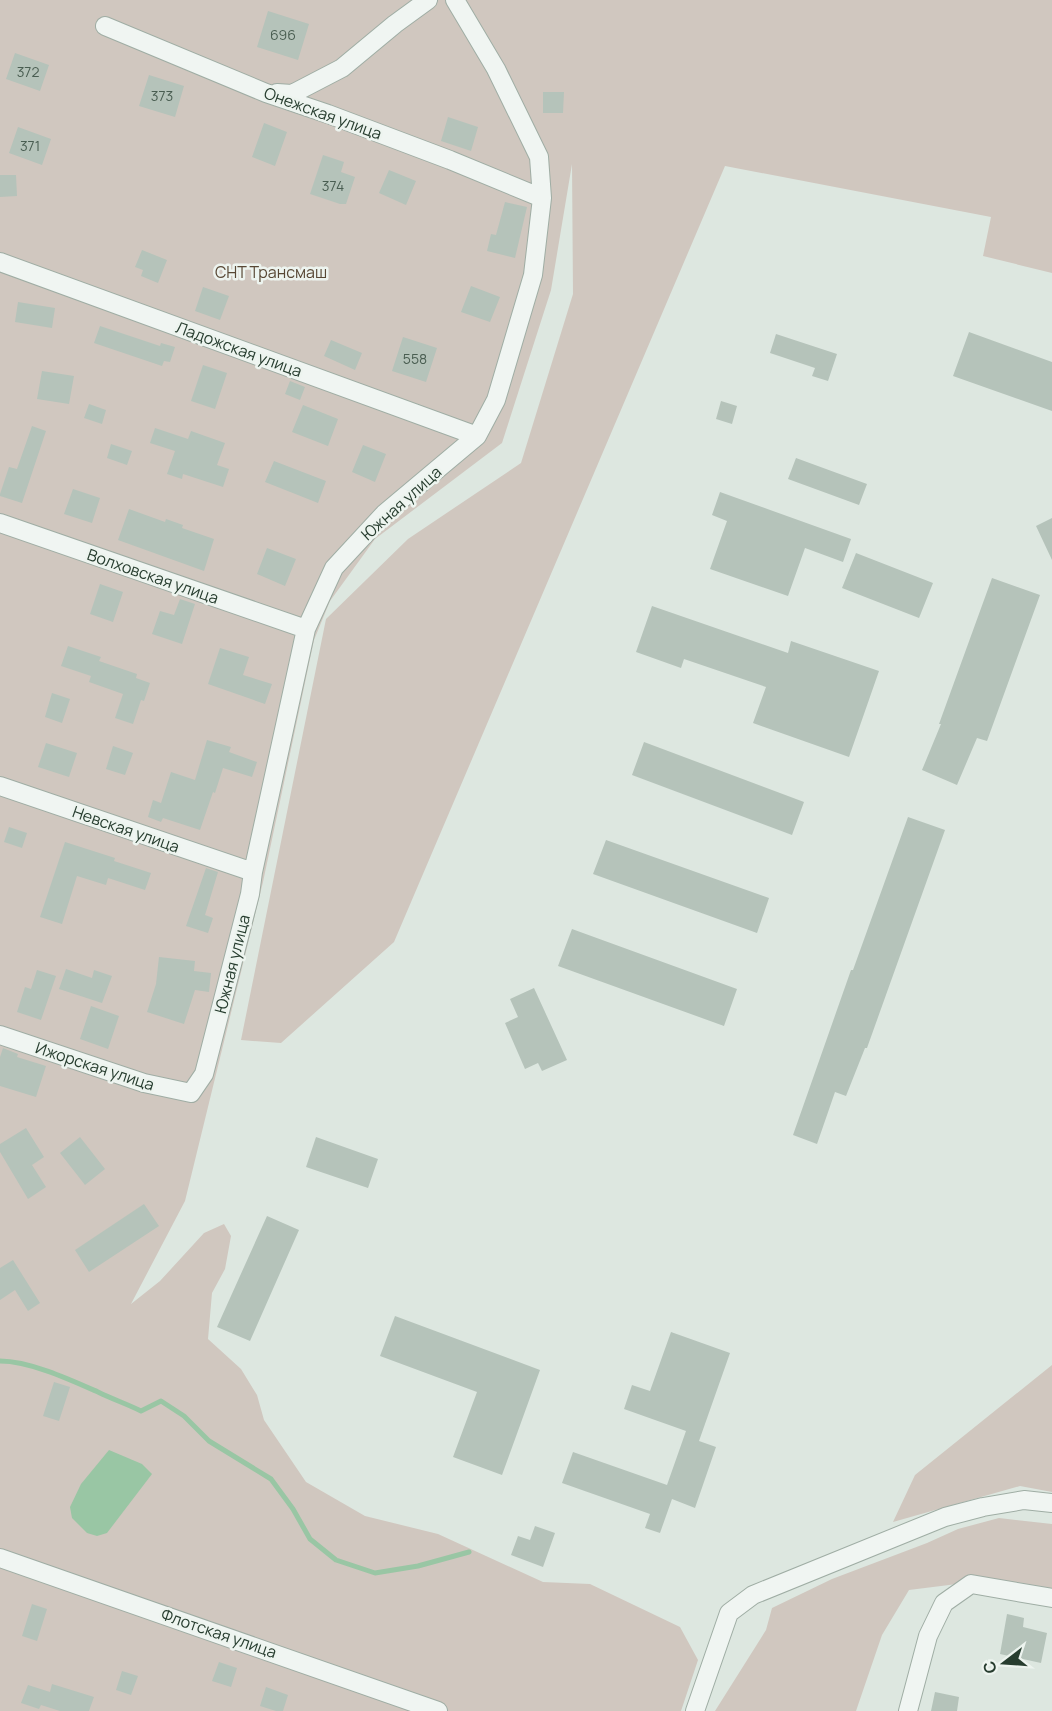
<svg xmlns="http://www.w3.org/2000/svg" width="1052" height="1711" font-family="Manrope,sans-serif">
  <rect width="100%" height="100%" fill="#dde7e0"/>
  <path fill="#d0c7bf" d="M0,0H1052V273L983,256L991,217L725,166L394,942L281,1043L241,1040L326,619L408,539L521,463L573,294L572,164L551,290L502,443L375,539L330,601L314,640L263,882L185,1201L131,1304L160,1281L204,1233L224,1224L231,1236L225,1269L212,1293L208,1339L241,1369L257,1395L264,1420L306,1482L365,1516L438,1534L543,1582L590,1584L680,1627L698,1660L681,1711H0Z
    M1052,1365V1492L1020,1486L893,1522L915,1475Z
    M999,1518L1052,1524V1592L965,1583L909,1590L882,1635L856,1711H715L766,1630L772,1608L832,1579L927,1543L958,1529Z"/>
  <path fill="#99c6a4" d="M109,1450L142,1464L152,1474L107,1533L97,1536L87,1533L72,1518L70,1507L81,1484Z"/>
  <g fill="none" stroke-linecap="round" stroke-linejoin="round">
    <path stroke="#99c6a4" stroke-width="5" d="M0,1361C30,1361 71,1380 98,1392C112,1399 127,1404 141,1411L161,1401L184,1416L209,1441L271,1479L293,1509L310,1539L336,1560L375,1573L418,1566L469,1552"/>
  </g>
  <path fill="#b5c3ba" d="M268,11L309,24L298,60L257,47Z
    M15,53L49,65L40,91L6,79Z
    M149,75L184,86L175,117L139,106Z
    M543,92H564L563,113H543Z
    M448,117L478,127L471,151L441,141Z
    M264,123L287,132L275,166L252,157Z
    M18,127L51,139L42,165L9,153Z
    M323,155L344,162L341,172L355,177L346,204H340L310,194Z
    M389,170L416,181L406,205L379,193Z
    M0,175H16L17,196L0,197Z
    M505,202L527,207L515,258L487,251L491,234L496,235Z
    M142,250L167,260L158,283L141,276L143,270L135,267Z
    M471,286L500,297L490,322L461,312Z
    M203,287L229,296L220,320L195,311Z
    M18,302L55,308L52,328L15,322Z
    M100,326L160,346L161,343L175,347L170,362L164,361L162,366L94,343Z
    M969,332L1052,362V411L953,376Z
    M776,334L837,354L828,381L812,376L815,368L770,353Z
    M403,337L437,348L426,382L392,371Z
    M331,340L362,353L355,370L324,356Z
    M203,365L227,373L215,409L191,401Z
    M42,371L74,376L69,404L37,399Z
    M290,381L305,387L300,400L285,394Z
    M721,401L737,406L732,424L716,419Z
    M89,404L106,410L102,424L84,418Z
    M303,405L338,419L328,446L292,432Z
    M32,426L46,431L22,503L0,496V494L9,467L17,469Z
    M155,428L188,439L191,431L225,443L217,465L229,469L223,487L183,474L182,479L167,474L175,451L150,443Z
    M111,444L132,451L127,465L107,458Z
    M363,445L386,454L375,482L352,472Z
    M796,458L867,484L859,505L788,479Z
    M274,461L326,481L318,503L265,482Z
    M73,489L100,498L92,523L64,514Z
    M720,492L851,539L843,562L805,548L788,596L710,569L727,521L712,515Z
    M129,509L165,522L166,519L183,525L182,528L214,539L204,571L118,540Z
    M1052,518V560L1036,526Z
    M267,548L296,559L285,586L257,574Z
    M856,553L933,583L919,618L842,588Z
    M992,578L1040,595L987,741L977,738L957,785L922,770L941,724H939Z
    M100,584L123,592L113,622L90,614Z
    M180,599L195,604L182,644L152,634L160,611L174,615Z
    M652,606L788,653L791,641L879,671L849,757L753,723L766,687L684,659L681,668L636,652Z
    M68,646L101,657L99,661L137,674L136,678L150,683L144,701L141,700L133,724L115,718L123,694L89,682L91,676L61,666Z
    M220,648L249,657L243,675L272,684L265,704L208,684Z
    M52,693L70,699L62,723L45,717Z
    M207,740L231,747L229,752L257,762L252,777L223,768L215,793L213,792L200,830L163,818L161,822L148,817L153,800L161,803L171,772L195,780Z
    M644,742L804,802L792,835L632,775Z
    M46,743L77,753L69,777L38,767Z
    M113,746L133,753L125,775L106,769Z
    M908,817L945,830L867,1048H865L846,1096L835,1092L817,1144L793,1135L851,970H853Z
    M9,827L27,833L22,848L4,842Z
    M606,840L769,898L757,933L593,874Z
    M65,842L115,858L114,861L151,873L145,890L108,878L106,885L77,876L62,924L40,917Z
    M206,868L218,872L205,915L213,918L208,933L186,926Z
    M572,929L737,989L724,1026L558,966Z
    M159,957L195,961L194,971L211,973L209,992L195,990L184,1024L147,1012L156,984Z
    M66,969L92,978L94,970L112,976L102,1003L59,989Z
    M37,970L56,976L41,1020L17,1012L25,987L31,989Z
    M534,988L567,1060L542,1071L538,1063L525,1069L505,1023L518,1017L510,999Z
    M91,1006L119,1016L108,1049L80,1039Z
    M3,1048L18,1054L17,1057L46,1066L36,1097L0,1086V1057Z
    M26,1128L44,1157L32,1165L46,1187L28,1199L0,1152V1144Z
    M80,1137L105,1169L85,1185L60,1153Z
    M316,1137L378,1159L368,1188L306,1167Z
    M144,1204L159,1226L89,1272L75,1250Z
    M267,1216L299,1230L250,1341L217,1327Z
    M13,1260L40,1303L28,1311L15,1290L0,1300V1268Z
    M395,1316L540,1370L502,1475L453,1457L477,1392L380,1356Z
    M671,1332L730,1353L699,1441L716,1447L695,1508L672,1499L660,1533L645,1528L650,1514L562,1483L573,1452L667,1485L686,1431L624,1409L632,1385L650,1391Z
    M54,1382L70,1387L59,1421L43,1416Z
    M535,1526L555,1533L543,1567L511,1555L518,1536L530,1540Z
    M32,1604L47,1609L37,1641L22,1636Z
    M1007,1614L1024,1618L1023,1627L1047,1633L1041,1663L1000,1654Z
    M219,1662L237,1668L231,1687L212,1681Z
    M122,1671L138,1676L131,1695L116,1690Z
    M52,1684L94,1697L89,1711H60L41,1705L39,1709L21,1703L28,1685L50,1692Z
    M266,1687L288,1695L283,1711H276L260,1706Z
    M935,1692L959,1697L957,1711H931Z"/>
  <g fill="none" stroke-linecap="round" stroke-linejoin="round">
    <defs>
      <path id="minor" d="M105,26L266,93L328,114L450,160L542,198
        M277,93L292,94L342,68L395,24L428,0
        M0,262L477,436
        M0,523L306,629
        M0,786L253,872
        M0,1035L144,1083L191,1093L204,1074L250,894L253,872L306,629L334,568L384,514L477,436L496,400L533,275L542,198L539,157L496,69L455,0
        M0,1558L438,1711
        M695,1711L729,1613L753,1595L945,1517L983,1507L1024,1500L1052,1503
        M908,1711L928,1636L944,1603L971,1584L1052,1598"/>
    </defs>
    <use href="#minor" stroke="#9fada4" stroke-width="20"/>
    <use href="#minor" stroke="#f0f5f2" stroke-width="18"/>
  </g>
  <g text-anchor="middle" stroke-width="5" stroke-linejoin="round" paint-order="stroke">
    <g font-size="14" fill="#4a5e52">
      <text x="283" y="40">696</text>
      <text x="28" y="77">372</text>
      <text x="162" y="101">373</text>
      <text x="30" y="151">371</text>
      <text x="333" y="191">374</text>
      <text x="415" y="364">558</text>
    </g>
    <g font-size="16" fill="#273d2f" stroke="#edf4ef">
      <text transform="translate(323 113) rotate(20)" y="6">Онежская улица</text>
      <text transform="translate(239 349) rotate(20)" y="6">Ладожская улица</text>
      <text transform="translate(401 503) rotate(-42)" y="6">Южная улица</text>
      <text transform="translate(153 576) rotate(19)" y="6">Волховская улица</text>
      <text transform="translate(126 829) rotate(19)" y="6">Невская улица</text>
      <text transform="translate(232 964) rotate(-76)" y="6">Южная улица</text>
      <text transform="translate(95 1066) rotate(18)" y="6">Ижорская улица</text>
      <text transform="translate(219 1633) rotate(19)" y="6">Флотская улица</text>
    </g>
    <g font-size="16" fill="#584835" stroke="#edf4ef">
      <text x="271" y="278">СНТ Трансмаш</text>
    </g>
  </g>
  <g transform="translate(1004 1663) rotate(253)" stroke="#edf4ef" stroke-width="4.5" paint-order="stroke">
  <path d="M0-4.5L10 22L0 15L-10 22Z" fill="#273d2f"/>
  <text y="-9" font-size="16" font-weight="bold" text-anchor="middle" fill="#273d2f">С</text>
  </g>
</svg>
